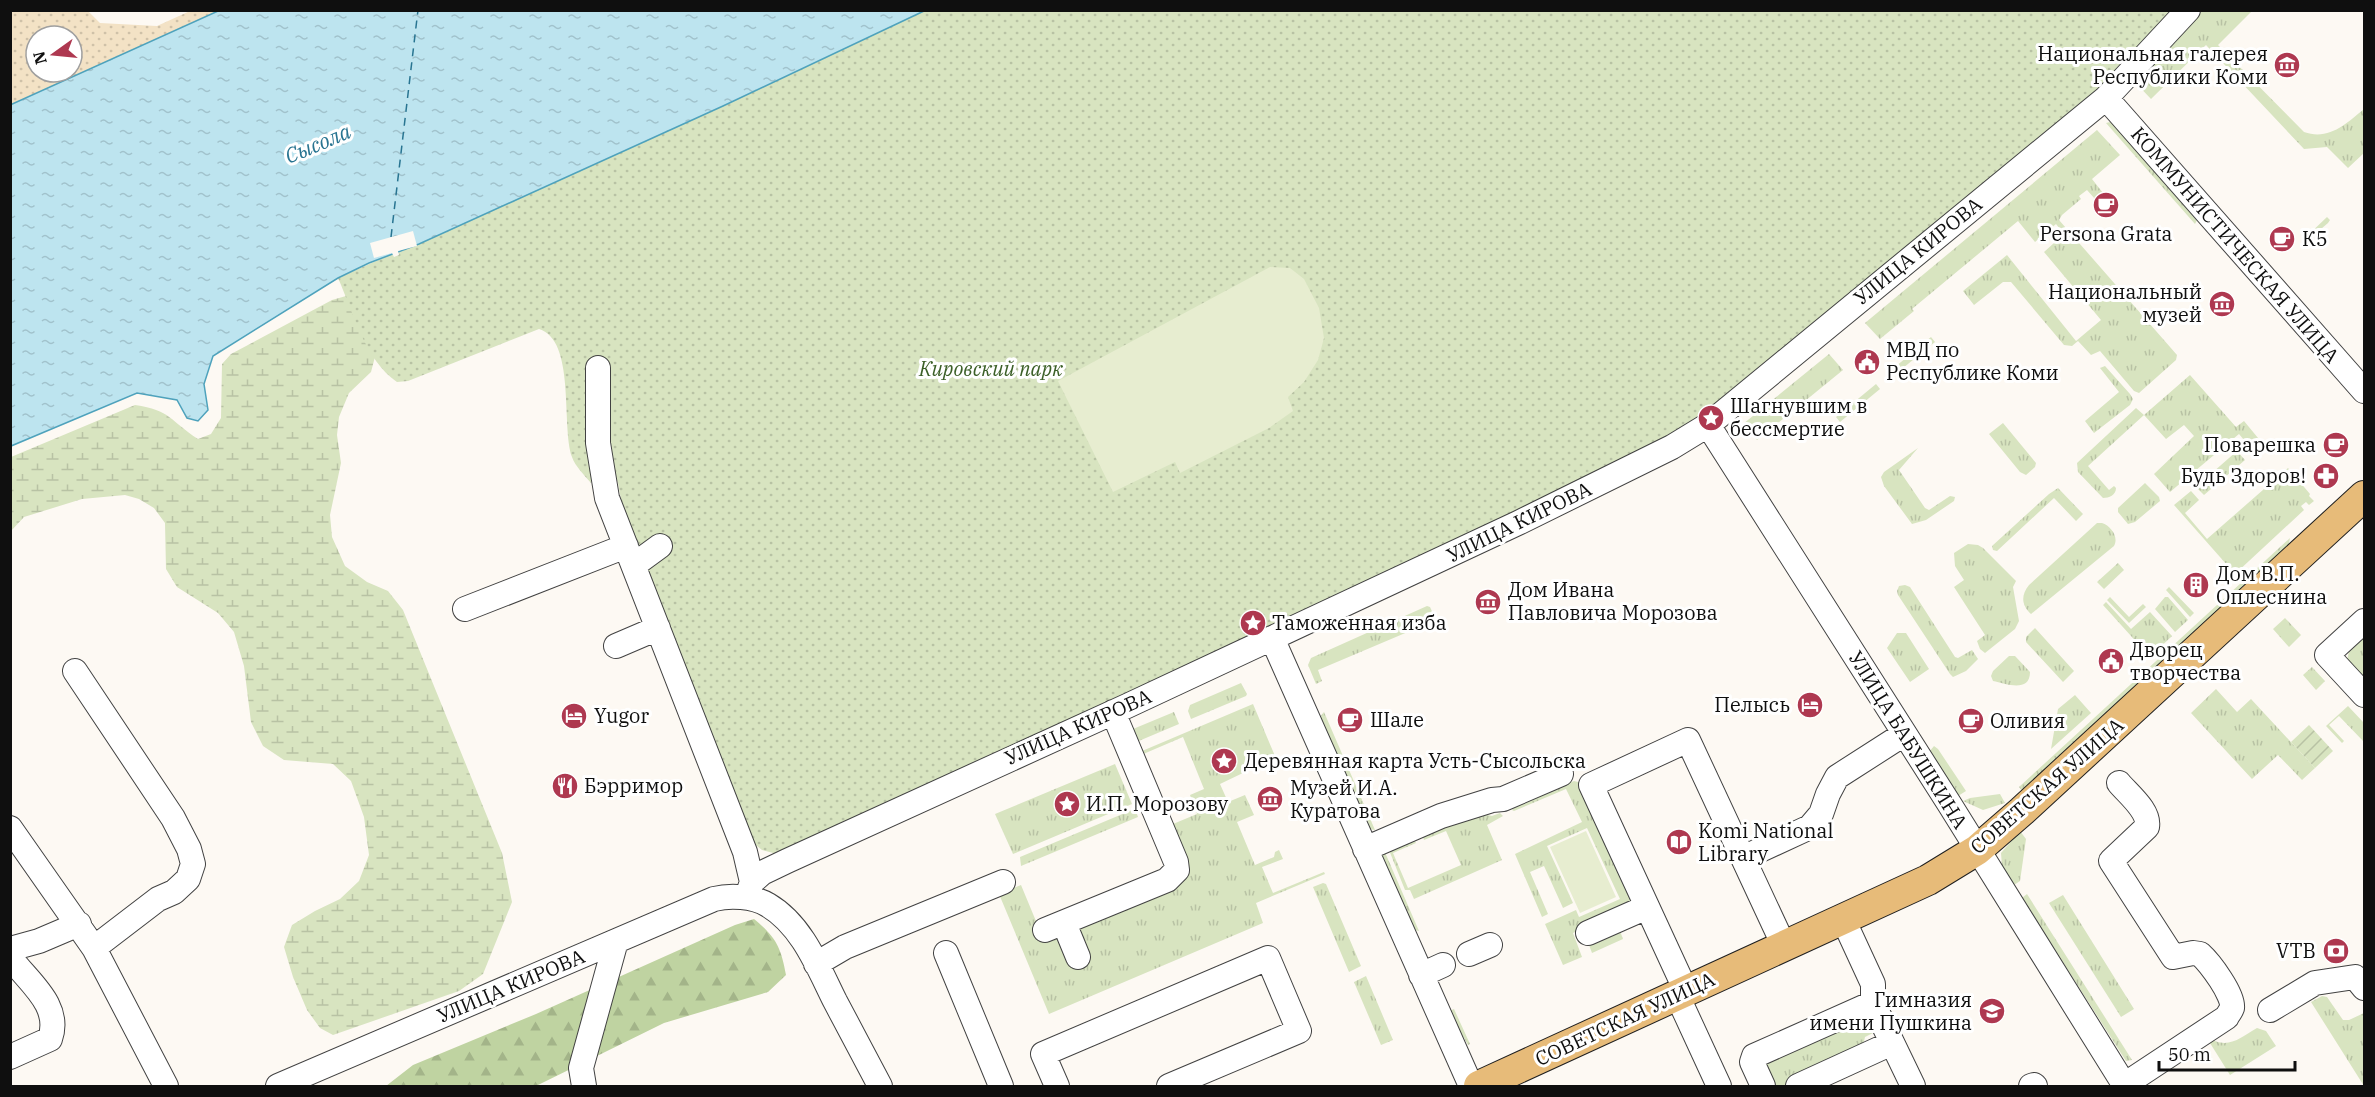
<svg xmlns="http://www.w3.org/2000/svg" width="2375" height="1097" font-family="'IBM Plex Serif',serif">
  <defs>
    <pattern id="grass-tufts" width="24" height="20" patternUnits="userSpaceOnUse" patternTransform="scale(1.5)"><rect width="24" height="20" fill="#d8e4c0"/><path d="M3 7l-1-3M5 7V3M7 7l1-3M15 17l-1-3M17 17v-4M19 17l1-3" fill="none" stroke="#b8c2a4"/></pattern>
    <pattern id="forest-firs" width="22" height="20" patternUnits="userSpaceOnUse" patternTransform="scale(1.5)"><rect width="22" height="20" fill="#bfd3a1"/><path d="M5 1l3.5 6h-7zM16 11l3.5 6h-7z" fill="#a3b489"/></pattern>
    <pattern id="wetland-marsh" width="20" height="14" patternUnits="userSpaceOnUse" patternTransform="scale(1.5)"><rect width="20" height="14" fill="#d8e4c0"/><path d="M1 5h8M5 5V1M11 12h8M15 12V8" fill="none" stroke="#b8c2a4"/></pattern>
    <pattern id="sand-dots" width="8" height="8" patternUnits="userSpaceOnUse" patternTransform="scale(1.5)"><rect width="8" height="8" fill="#f3e2c5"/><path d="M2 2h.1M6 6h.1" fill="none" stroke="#cfc1a8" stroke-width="1.8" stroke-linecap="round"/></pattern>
    <pattern id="park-dots" width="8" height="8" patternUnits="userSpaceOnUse" patternTransform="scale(1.5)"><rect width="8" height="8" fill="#d8e4c0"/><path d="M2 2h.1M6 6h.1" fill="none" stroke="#b8c2a4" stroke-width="1.8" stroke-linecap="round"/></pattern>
    <pattern id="garden-furrows" width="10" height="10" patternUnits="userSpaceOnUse" patternTransform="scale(1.5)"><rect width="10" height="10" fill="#d8e4c0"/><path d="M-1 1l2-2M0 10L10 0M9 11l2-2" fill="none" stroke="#b8c2a4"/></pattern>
    <pattern id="water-ripples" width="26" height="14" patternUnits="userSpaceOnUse" patternTransform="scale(1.5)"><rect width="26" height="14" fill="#bde4ef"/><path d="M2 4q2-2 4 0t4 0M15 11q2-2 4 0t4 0" fill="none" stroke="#a1c2cc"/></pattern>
  </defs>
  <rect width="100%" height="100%" fill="#fdf9f3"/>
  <path fill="url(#grass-tufts)" d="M2203,10L2252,11L2218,45L2304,132C2329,141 2347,123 2364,109V153L2348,168L2327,147L2304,149L2206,45L2151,99L2132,79L2199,12L2200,13Z
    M2110,122L2115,123L2198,218L2195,224L2106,123Z
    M2097,130L2120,155L2092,179L2103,193L2095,199L2087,190L2079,196L2081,199L2062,215L2059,220L2177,355L2176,360L2139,393L2134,391L2100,351L2091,355L2078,341L2072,346L2064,345L2011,282H2003L1974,305L1963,291L2007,255L2076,341L2101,320L2044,252L2064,234L2056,224L2035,242L2018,221L1912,309L1914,311L1880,339L1865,323Z
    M2327,217L2330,220L2328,223L2307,241L2306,237Z
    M1931,337L1935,342L1892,377L1889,372Z
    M1829,354L1843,370L1757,440L1743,424Z
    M2105,366L2130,394L2133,399L2130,405L2094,433L2085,421L2119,392L2100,368Z
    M2190,375L2236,427L2244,421L2263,444L2254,452L2239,434L2170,492L2154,474L2194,436L2184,425L2166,439L2144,415L2088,466L2109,490L2114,486L2116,488C2116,495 2109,498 2103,498L2078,472L2077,463L2136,408L2144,415Z
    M1876,384L1880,389L1840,422L1836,417Z
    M2003,423L2036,463L2035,467L2026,475L2020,472L1989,434Z
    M1918,448L1899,470L1925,508L1929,510L1950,496L1955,497L1954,501L1926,520L1912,524L1884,486L1881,477L1884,472Z
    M2237,451L2245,460L2204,495L2196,487Z
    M2288,468L2310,494L2309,496L2314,501L2309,505L2306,502L2301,506L2304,510L2235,574L2174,505L2191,491L2199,500L2185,513L2207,539Z
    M2145,483L2159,497L2160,501L2135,522L2128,524L2118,512V508Z
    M2058,488L2083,514L2076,521L2054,498L1997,551L1993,550L1992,546L2049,494Z
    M2102,523C2111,526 2119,537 2114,546L2031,614C2021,605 2021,595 2029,585L2097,523Z
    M2290,538L2288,548L2024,793L2019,787Z
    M1968,544L1978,545L1983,548L2016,581L2013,587L2019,621L2015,629L1985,653L1980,649L1977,641L1985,635L1954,587L1964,580L1955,566L1954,553Z
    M2118,563L2124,570L2104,589L2097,582Z
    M1905,585L1910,587L1955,657L1958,658L1972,650L1978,659L1966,671L1953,677L1950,674L1898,595L1897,591L1899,586Z
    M2169,587L2194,613L2190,617L2166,590Z
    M2110,597L2129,617L2143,604L2146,607L2129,623L2107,600Z
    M2165,597H2168L2188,620L2175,632L2155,609Z
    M2106,602L2131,629L2150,612L2172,636L2150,657L2103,605Z
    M1427,606L1430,607L1436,620L1318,670L1322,681L1316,684L1308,665L1311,658Z
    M2285,618L2301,635L2289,647L2273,629Z
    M2035,628L2074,671L2063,682L2026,642V637Z
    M1897,633H1906L1929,669L1910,682L1887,648Z
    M2364,637V683L2347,661L2349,651Z
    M2009,656H2015L2030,672C2030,693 2006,684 1993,681L1991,676L1993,671Z
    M2312,667L2325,681L2316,690L2303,675Z
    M1241,683L1247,694L1246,696L1191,719L1188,711L1190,705Z
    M2216,689L2237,712L2251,699L2315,768L2302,780L2278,755L2252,779L2191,713Z
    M2075,695L2091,713L2051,749L2058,709Z
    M1253,704L1275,756L1244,769L1245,772L1220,784L1228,802L1245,795L1254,815L1237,822L1255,865L1274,857L1275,852L1279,850L1283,859L1262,867L1273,893L1324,872L1325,874L1256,903L1263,923L1049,1014L999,894L1021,885L1043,938L1077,927L1177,884L1173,824L1197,814L1190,795L1204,789L1183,737L1141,755L1135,754Z
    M2348,706L2364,723V742L2339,716L2329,725L2344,741L2342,743L2326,726Z
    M1174,712L1179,724L1134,743L1133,729Z
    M1324,712L1375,830L1369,829L1319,718Z
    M1934,746L1938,749L1966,791L1958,796L1929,752Z
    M1115,764L1132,804L1013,854L995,814Z
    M1574,781L1582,783L1636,904L1573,933L1582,957L1563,965L1545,924L1576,910L1579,917L1620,899L1587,828L1547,846L1573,903L1563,908L1544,866L1530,872L1548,914L1542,917L1515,854L1582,822L1566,789L1514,811L1512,810L1514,807Z
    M2000,794L2005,803L1983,810L1963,801L1970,798Z
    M1132,810L1136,811L1138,817L1021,866L1020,857Z
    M1500,813L1503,816L1487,825L1502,860L1414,899L1410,890H1405L1389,850L1411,834L1416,843L1393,853L1408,888L1461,865L1446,831L1424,840L1420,830L1483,814L1492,816Z
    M2020,831L2026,839L2020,881L2014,885L2002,866L2001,853Z
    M1384,850L1419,931L1414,930L1380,853Z
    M1323,883L1326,884L1361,966L1349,972L1313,887Z
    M2027,894L2132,1060L2126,1061L2022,898Z
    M2063,895L2134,1009L2121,1017L2049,903Z
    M1620,931L1623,939L1592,953L1589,945Z
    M1366,976L1393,1040L1381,1045L1354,982Z
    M2322,996L2327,997L2343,1020H2349L2364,1013V1086L2311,1002Z
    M1454,1009L1470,1044L1468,1045L1449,1011Z
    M1864,1010L1879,1030L1865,1037L1863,1046L1791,1086H1766L1756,1060Z
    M2257,1028L2266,1031L2276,1046L2230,1075L2210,1043L2162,1074L2207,1037C2228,1050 2238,1039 2257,1028Z"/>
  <path fill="url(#forest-firs)" d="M754,919C776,937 781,947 786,975L768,992L664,1023L536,1086H386L413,1065L536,1014L735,925Z"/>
  <path fill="url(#wetland-marsh)" d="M346,296L352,301L376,353L371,372L349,393L339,417L337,435L341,463L330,515L332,537L345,566L367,582L388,591L403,610L502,853L512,902L483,974L459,991L333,1035L320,1028L307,1010L293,977L284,947L292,925L315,911L340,899L359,881L369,855L364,817L351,781L333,764L284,760L263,746L251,722L244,666L234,632L218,613L177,587L166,569L165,523L154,508L139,499L125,495L82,499L24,517L11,531V457L135,405C171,410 170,421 198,439L211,434L221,418L222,364L231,354L332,300Z"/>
  <path fill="url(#sand-dots)" fill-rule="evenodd" d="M10,11H88L100,23L157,26L190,11H218L11,105ZM36,36H72V72H36Z"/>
  <path fill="url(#park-dots)" d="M924,11H2178L2074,114L1726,396L1666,439L1301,614L777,854L762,850L752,842L624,516L618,483L614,473L593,474L591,483C585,476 575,466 572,457C561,426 576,340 539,329L408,381L397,382C365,360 354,314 338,278L723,106Z"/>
  <path fill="url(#garden-furrows)" d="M2309,725L2333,751L2315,768L2291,742Z"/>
  <path fill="#e7edd0" d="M1270,267L1290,268L1304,279L1319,308L1324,338L1318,360L1304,382L1288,397L1293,411L1269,428L1180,473L1175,462L1113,492L1058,381Z
    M1586,831L1616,897L1580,913L1550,847Z"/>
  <path fill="url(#water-ripples)" stroke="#4ea2bc" stroke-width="1.5" d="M218,11H924L723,106L419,244L369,263L338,278L213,356L204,384L208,410L198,421L187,418L177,400L137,393L11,446L10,105Z"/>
  <path fill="#fdf9f3" d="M413,231L417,246L398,251L399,255L394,257L392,253L374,258L370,243Z"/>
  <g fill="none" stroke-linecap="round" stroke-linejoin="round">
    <path stroke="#287491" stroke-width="1.5" stroke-dasharray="8 6" stroke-linecap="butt" d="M391,237L418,10"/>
    <defs>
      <path id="minor" d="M2106,98L2364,391
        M598,368V443L607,498L745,852L752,882L747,896
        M1708,425L1950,805L2125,1086
        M634,565L660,546
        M465,609L626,546
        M2364,621L2327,655L2364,695
        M1272,638L1471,1086
        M616,646L658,628
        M75,671L173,818L189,849L193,864L188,879L174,892L158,899L94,948
        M2119,783C2129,795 2150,811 2147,827L2111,861L2173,957L2193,953L2200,954C2210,963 2234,995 2232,1008C2231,1011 2228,1014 2227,1017L2124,1085
        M10,828L94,948L166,1086
        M1365,849L1441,816L1492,800L1503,799L1561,774
        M1743,858L1810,827L1821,814L1828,794L1837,777L1904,734
        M752,882L762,873L787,861L1127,706L1518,523L1672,447L1708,425L2106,98L2188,10
        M1843,919L1873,984V1003L1913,1086
        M1064,923L1078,957
        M1045,930L1167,880L1177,870L1176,862L1113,712
        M1588,933L1647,907
        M10,949L39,941L79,924
        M946,953L1001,1086
        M1469,954L1490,945
        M10,957C28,982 62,1005 50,1039L10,1057
        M816,964L845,947L1003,882
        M1421,975L1443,965
        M1686,991L1591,785L1688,740L1784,946
        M1677,995L1719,1086
        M2270,1010L2315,983L2355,977L2364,988
        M278,1086L714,899C730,895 753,896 768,905C802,925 818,967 835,1001C850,1029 865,1058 880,1086
        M584,1086L581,1068L616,941
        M1057,1086L1043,1054L1268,958L1299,1031L1169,1086
        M1763,1086L1752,1062L1754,1056L1873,1003
        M1798,1086L1892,1043
        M2031,1086L2034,1085L2035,1086"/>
      <path id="major" d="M1479,1086L1928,880L1977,850L2022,811L2364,496"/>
    </defs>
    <use href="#minor" stroke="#424242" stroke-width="26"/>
    <use href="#major" stroke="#202020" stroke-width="32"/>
    <use href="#minor" stroke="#fff" stroke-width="24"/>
    <use href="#major" stroke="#e7bb79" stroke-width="30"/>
  </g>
  <defs>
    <symbol id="museum-disc" viewBox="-11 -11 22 22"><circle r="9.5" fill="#ae3850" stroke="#fff"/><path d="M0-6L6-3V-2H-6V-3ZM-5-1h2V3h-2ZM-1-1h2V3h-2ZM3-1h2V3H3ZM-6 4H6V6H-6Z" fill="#fff"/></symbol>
    <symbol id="cafe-disc" viewBox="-11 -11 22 22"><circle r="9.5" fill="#ae3850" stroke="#fff"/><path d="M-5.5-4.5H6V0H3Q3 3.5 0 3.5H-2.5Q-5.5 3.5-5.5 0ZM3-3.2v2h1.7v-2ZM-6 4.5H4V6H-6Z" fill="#fff"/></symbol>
    <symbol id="civic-disc" viewBox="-11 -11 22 22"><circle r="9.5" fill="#ae3850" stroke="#fff"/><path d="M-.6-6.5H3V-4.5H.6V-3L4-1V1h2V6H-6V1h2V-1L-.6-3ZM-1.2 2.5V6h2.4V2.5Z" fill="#fff"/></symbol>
    <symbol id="sight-disc" viewBox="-11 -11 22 22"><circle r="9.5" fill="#ae3850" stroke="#fff"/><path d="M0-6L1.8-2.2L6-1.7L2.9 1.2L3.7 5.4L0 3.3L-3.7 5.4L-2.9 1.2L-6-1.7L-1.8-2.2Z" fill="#fff"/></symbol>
    <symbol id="pharmacy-disc" viewBox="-11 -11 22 22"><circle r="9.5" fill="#ae3850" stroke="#fff"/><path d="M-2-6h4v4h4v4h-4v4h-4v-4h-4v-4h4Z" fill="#fff"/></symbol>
    <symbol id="building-disc" viewBox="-11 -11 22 22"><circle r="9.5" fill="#ae3850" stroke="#fff"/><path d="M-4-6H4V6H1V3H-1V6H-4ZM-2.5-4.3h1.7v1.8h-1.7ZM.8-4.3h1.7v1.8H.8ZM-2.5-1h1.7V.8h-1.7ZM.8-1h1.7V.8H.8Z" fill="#fff"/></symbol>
    <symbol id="hotel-disc" viewBox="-11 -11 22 22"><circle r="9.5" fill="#ae3850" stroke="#fff"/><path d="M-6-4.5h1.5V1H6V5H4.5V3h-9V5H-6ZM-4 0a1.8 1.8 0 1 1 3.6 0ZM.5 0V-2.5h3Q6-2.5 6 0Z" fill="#fff"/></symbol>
    <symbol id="restaurant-disc" viewBox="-11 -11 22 22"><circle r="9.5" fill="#ae3850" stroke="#fff"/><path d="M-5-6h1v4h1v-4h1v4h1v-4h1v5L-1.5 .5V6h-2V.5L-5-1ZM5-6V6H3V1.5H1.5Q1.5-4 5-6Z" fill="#fff"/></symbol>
    <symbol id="library-disc" viewBox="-11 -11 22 22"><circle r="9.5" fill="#ae3850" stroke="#fff"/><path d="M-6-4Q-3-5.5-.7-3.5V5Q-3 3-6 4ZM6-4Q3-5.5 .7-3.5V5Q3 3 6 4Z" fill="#fff"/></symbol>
    <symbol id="bank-disc" viewBox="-11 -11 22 22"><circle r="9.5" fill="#ae3850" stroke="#fff"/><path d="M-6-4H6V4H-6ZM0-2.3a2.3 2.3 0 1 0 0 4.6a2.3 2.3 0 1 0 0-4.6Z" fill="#fff"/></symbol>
    <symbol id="school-disc" viewBox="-11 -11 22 22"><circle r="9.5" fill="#ae3850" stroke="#fff"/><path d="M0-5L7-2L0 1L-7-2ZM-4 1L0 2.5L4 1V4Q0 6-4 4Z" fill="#fff"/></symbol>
  </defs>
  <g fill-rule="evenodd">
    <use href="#museum-disc" x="2272" y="50" width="30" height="30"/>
    <use href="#cafe-disc" x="2091" y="190" width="30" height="30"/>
    <use href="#cafe-disc" x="2267" y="224" width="30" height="30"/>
    <use href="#museum-disc" x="2207" y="289" width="30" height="30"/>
    <use href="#civic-disc" x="1852" y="347" width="30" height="30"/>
    <use href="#sight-disc" x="1696" y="403" width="30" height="30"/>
    <use href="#cafe-disc" x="2321" y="430" width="30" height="30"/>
    <use href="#pharmacy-disc" x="2311" y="461" width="30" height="30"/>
    <use href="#building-disc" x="2181" y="570" width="30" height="30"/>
    <use href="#museum-disc" x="1473" y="587" width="30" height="30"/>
    <use href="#sight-disc" x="1238" y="608" width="30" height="30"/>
    <use href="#civic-disc" x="2096" y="646" width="30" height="30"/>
    <use href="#hotel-disc" x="1795" y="690" width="30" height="30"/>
    <use href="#hotel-disc" x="559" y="701" width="30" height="30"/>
    <use href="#cafe-disc" x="1335" y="705" width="30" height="30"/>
    <use href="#cafe-disc" x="1956" y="706" width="30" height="30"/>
    <use href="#sight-disc" x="1209" y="746" width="30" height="30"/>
    <use href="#restaurant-disc" x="550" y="771" width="30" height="30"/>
    <use href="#museum-disc" x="1255" y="784" width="30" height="30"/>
    <use href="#sight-disc" x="1052" y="789" width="30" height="30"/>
    <use href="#library-disc" x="1664" y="827" width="30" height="30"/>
    <use href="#bank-disc" x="2321" y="936" width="30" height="30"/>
    <use href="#school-disc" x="1977" y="996" width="30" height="30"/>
  </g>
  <g text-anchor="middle" stroke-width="6" stroke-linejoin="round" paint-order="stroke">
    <g font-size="20" fill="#0f0f0f" stroke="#fff" text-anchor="start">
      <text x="2268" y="61" text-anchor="end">Национальная галерея<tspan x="2268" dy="23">Республики Коми</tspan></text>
      <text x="2106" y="241" text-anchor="middle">Persona Grata</text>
      <text x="2302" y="246">К5</text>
      <text x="2202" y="299" text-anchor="end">Национальный<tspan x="2202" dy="23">музей</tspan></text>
      <text x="1886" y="357">МВД по<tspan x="1886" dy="23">Республике Коми</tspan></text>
      <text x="1730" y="413">Шагнувшим в<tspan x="1730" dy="23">бессмертие</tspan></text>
      <text x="2316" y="452" text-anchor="end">Поварешка</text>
      <text x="2306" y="483" text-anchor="end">Будь Здоров!</text>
      <text x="2216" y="581">Дом В.П.<tspan x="2216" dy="23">Оплеснина</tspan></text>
      <text x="1508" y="597">Дом Ивана<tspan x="1508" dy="23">Павловича Морозова</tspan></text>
      <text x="1272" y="630">Таможенная изба</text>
      <text x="2130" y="657">Дворец<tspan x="2130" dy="23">творчества</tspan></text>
      <text x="1790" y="712" text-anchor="end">Пелысь</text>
      <text x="594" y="723">Yugor</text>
      <text x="1370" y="727">Шале</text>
      <text x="1990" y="728">Оливия</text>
      <text x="1244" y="768">Деревянная карта Усть-Сысольска</text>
      <text x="584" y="793">Бэрримор</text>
      <text x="1290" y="795">Музей И.А.<tspan x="1290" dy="23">Куратова</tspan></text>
      <text x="1086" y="811">И.П. Морозову</text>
      <text x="1698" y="838">Komi National<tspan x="1698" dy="23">Library</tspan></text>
      <text x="2316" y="958" text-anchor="end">VTB</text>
      <text x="1972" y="1007" text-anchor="end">Гимназия<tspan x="1972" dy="23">имени Пушкина</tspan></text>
    </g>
    <g font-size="20" fill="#0f0f0f" stroke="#fff">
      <text transform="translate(2235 245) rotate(49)" y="7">КОММУНИСТИЧЕСКАЯ УЛИЦА</text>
      <text transform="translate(1918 251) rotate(-39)" y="7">УЛИЦА КИРОВА</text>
      <text transform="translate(1519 522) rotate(-26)" y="7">УЛИЦА КИРОВА</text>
      <text transform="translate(1078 727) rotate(-24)" y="7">УЛИЦА КИРОВА</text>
      <text transform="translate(1908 740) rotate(58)" y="7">УЛИЦА БАБУШКИНА</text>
      <text transform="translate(2047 786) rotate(-41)" y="7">СОВЕТСКАЯ УЛИЦА</text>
      <text transform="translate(511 986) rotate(-23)" y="7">УЛИЦА КИРОВА</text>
      <text transform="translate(1625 1019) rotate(-25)" y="7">СОВЕТСКАЯ УЛИЦА</text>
    </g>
    <g font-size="20" font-style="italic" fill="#3b5f27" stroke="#fff">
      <text x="991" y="376">Кировский парк</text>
    </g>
    <g font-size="21" font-style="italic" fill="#287491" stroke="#fff">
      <text transform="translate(318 144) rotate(-23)" y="7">Сысола</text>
    </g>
  </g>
  <rect width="2375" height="1097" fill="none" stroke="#0f0f0f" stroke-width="24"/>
  <g transform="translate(54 54) rotate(255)"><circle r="28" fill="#ffffff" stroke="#9f9f9f" stroke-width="1.5"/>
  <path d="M0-4.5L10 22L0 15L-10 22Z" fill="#ae3850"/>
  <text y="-9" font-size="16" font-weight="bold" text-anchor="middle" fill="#0f0f0f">N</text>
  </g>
  <path d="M2159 1061v9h136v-9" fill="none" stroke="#0f0f0f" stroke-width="3"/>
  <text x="2168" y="1061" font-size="18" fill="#0f0f0f" stroke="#ffffff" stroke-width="4.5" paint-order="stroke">50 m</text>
</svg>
